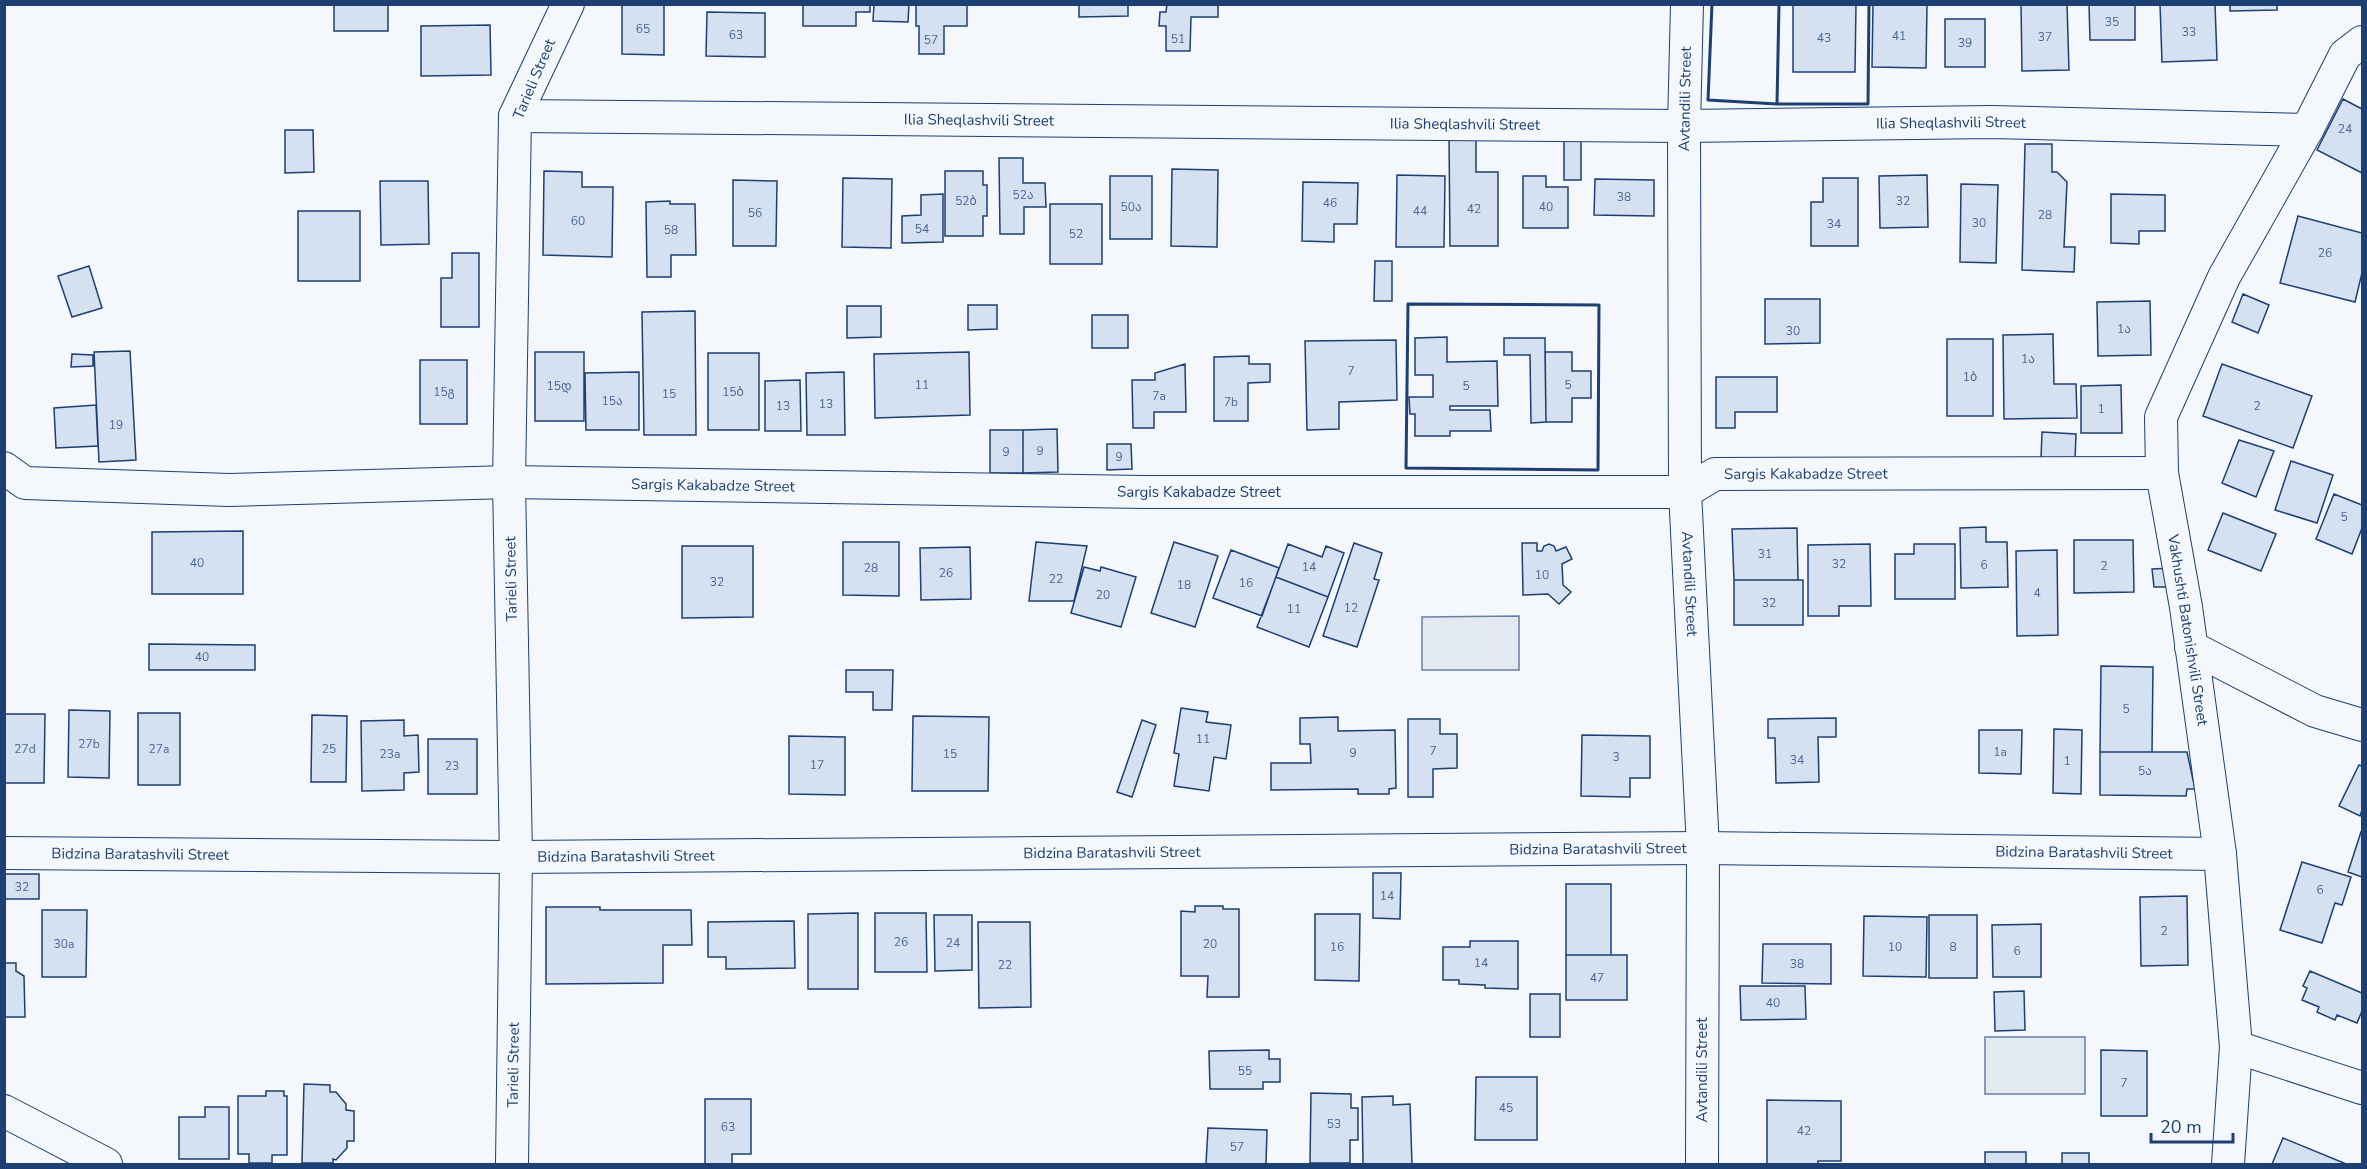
<svg xmlns="http://www.w3.org/2000/svg" width="2367" height="1169" font-family="'Nunito Sans','Noto Sans Georgian',sans-serif">
  <rect width="100%" height="100%" fill="#f4f7fb"/>
  <path fill="#e3e9f0" stroke="#687fa3" stroke-width="1.5" d="M1519,616V670H1422V617Z
    M1985,1037H2085V1094H1985Z"/>
  <path fill="#d5e0f0" stroke="#1d3f73" stroke-width="1.5" d="M334,4H388V31H334Z
    M622,4H664V55L622,54Z
    M803,4H870V12H856V26H803Z
    M874,4H909L908,22L873,21Z
    M916,4H967V26H944V54H919V26H916Z
    M1079,4H1128V16L1079,17Z
    M1167,4H1218V17H1191L1190,51H1166V26H1159L1160,12H1166Z
    M1793,4H1856L1855,72H1793Z
    M2021,4H2067L2069,70L2022,71Z
    M2089,4H2135V40H2090Z
    M2160,4H2215L2217,60L2162,62Z
    M2230,4H2277V10L2230,11Z
    M1873,5H1927L1926,68L1872,67Z
    M707,12L765,13V57L706,56Z
    M1945,19H1985V67H1945Z
    M490,25L491,75L421,76V26Z
    M2343,99L2362,109V173L2317,150Z
    M285,130H313L314,172L285,173Z
    M1449,135H1476V172H1498V246H1450Z
    M1564,136H1581V180H1564Z
    M2025,144H2052V172H2057L2067,182L2064,247H2075L2074,272L2022,270Z
    M999,158H1023V183H1045L1046,207H1024V234H1000Z
    M1172,169L1218,170L1217,247L1171,246Z
    M544,171L582,172V187H613L612,257L543,255Z
    M945,171H983V185H987V216H983V236H945Z
    M1397,175L1445,176L1444,247H1396Z
    M1927,175L1928,227L1880,228L1879,176Z
    M1110,176H1152V239H1110Z
    M1523,176H1546V187H1568V228H1523Z
    M843,178L892,179L891,248L842,247Z
    M1823,178H1858V246H1811V202H1823Z
    M1595,179L1654,180V216L1594,215Z
    M733,180L777,181L776,246H733Z
    M380,181H428L429,244L381,245Z
    M1303,182L1358,183L1357,224H1334V242L1302,241Z
    M1961,184L1998,185L1996,263L1960,262Z
    M943,194V242L902,243V216L921,215V195Z
    M2111,194L2165,195V231H2139V244L2111,243Z
    M670,201V204H695L696,255H671V277H647L646,202Z
    M1050,204H1102V264H1050Z
    M298,211H360V281H298Z
    M2298,216L2362,233V273L2355,302L2280,283Z
    M452,253H479V327H441V278H452Z
    M1375,261H1392V301H1374Z
    M89,266L102,308L72,317L58,276Z
    M2243,294L2269,305L2258,333L2232,322Z
    M1765,299H1820V343L1765,344Z
    M2150,301L2151,355L2098,356L2097,302Z
    M968,305H997V329L968,330Z
    M847,306H881V337L847,338Z
    M695,311L696,435H644L642,312Z
    M1092,315H1128V348H1092Z
    M2053,334L2054,384H2076L2077,418L2004,419L2003,335Z
    M1447,337V362L1497,361L1498,406H1450V410H1490L1491,431H1450V436H1415V414H1410L1409,397H1433V375H1415V338Z
    M1504,338H1545L1546,422L1531,423L1530,355H1504Z
    M1947,339H1993V416H1947Z
    M1396,340L1397,400L1339,402V429L1307,430L1305,341Z
    M130,351L136,460L99,462L94,352Z
    M535,352H584V421H535Z
    M969,352L970,415L875,418L874,354Z
    M1545,352H1572V371H1591V398H1572V422H1546Z
    M708,353H759V430H708Z
    M72,354L93,355V366L71,367Z
    M1249,356V364H1270V382L1248,383V421H1214V357Z
    M420,360H467V424H420Z
    M1185,364L1186,412H1154V428H1133L1132,380H1155V373Z
    M2222,364L2312,396L2293,448L2203,416Z
    M639,372V430H586L585,373Z
    M844,372L845,435H807L806,373Z
    M1716,377H1777V412H1735V428H1716Z
    M800,380L801,431H765V381Z
    M2121,385L2122,433H2081V386Z
    M96,405L98,446L56,448L54,408Z
    M1057,429L1058,472L1023,473V430Z
    M990,430H1023V473H990Z
    M2042,432L2076,434L2075,460L2041,459Z
    M2239,440L2274,451L2256,497L2222,483Z
    M1107,444H1131L1132,469L1107,470Z
    M2291,461L2333,475L2317,523L2275,510Z
    M2334,494L2362,505V528L2352,554L2316,539Z
    M2223,513L2276,534L2261,571L2208,550Z
    M1986,527V542H2007L2008,587L1961,588L1960,528Z
    M1797,528L1798,580H1734L1732,529Z
    M243,531V594H152V532Z
    M2074,540H2133L2134,592L2074,593Z
    M843,542H899V596L843,595Z
    M1036,542L1087,546L1074,601H1029Z
    M1174,542L1218,556L1195,627L1151,613Z
    M1354,543L1382,553L1374,579L1379,580L1357,647L1323,636Z
    M1522,543H1537V551H1542L1544,546L1549,544L1554,546L1556,551L1566,547L1572,559L1562,564L1563,585L1571,592L1559,604L1548,594L1523,595Z
    M1288,544L1322,557L1326,546L1344,553L1328,597L1276,577Z
    M1870,544L1871,606H1839V616H1808V545Z
    M1914,544H1955V599H1895V554H1914Z
    M682,546H753V617L682,618Z
    M970,547L971,599L921,600L920,548Z
    M1231,550L1279,568L1262,616L1213,598Z
    M2057,550L2058,635L2017,636L2016,551Z
    M1084,567L1100,571L1101,567L1136,577L1121,627L1071,613Z
    M2173,568V587H2154L2152,569Z
    M1276,577L1328,597L1309,647L1257,627Z
    M1734,580H1803V625H1734Z
    M149,644L255,645V670H149Z
    M2101,666L2153,667L2152,752H2100Z
    M846,670H893L892,710H873V692H846Z
    M1181,708L1208,712L1206,722L1231,725L1226,759L1214,757L1209,791L1174,786L1179,754L1174,753Z
    M69,710L110,711L109,778L68,777Z
    M138,713H180V785H138Z
    M4,714H45L44,783H4Z
    M312,715L347,716L346,782H311Z
    M913,716L989,717L988,791H912Z
    M1338,717V731L1395,730L1396,788L1389,789V794H1358V789L1271,790V763H1311L1310,744H1300V718Z
    M1836,718V737H1818L1819,782L1776,783L1775,738H1768V719Z
    M1408,719H1440V734H1457V768L1433,769V797H1408Z
    M404,720V736L418,735L419,772L404,773V790L362,791L361,721Z
    M1142,720L1156,725L1132,797L1117,792Z
    M2054,729L2082,730L2081,794L2053,793Z
    M1979,730H2022L2021,774L1979,773Z
    M1582,735L1650,736V778H1630V797L1581,796Z
    M789,736L845,737V795L789,794Z
    M428,739H477V794H428Z
    M2100,752H2187L2195,789H2187L2186,796L2100,795Z
    M2359,765L2362,766V810L2360,816L2339,806Z
    M2361,832L2362,833V877L2348,872Z
    M2302,862L2351,877L2342,905L2335,903L2322,943L2280,930Z
    M1373,873H1401L1400,919L1373,918Z
    M4,874H39V899H4Z
    M1566,884H1611V955H1566Z
    M2187,896L2188,965L2141,966L2140,897Z
    M1195,906H1223V909H1239V997H1207L1208,976H1181V911L1195,912Z
    M546,907H600V910H691L692,945H663V983L546,984Z
    M42,910H87L86,977H42Z
    M858,913V989H808V914Z
    M875,913H926L927,972H875Z
    M1315,914H1360L1359,981L1315,980Z
    M934,915H972V970L935,971Z
    M1929,915H1977V978H1929Z
    M1864,916L1927,917L1926,977L1863,976Z
    M794,921L795,968L726,969V957H708V922Z
    M978,922H1030L1031,1007L979,1008Z
    M2041,924V977H1993L1992,925Z
    M1470,941H1518V989L1485,988V985L1459,984V980H1443V947H1470Z
    M1763,944H1831V984L1762,983Z
    M1566,955H1627V1000H1566Z
    M4,963H16V971L24,976L25,1017H4Z
    M2310,971L2362,993V1011L2357,1023L2337,1015L2335,1020L2317,1012L2319,1007L2302,1000L2307,988L2303,986Z
    M1740,986H1805L1806,1019L1741,1020Z
    M2024,991L2025,1030L1995,1031L1994,992Z
    M1530,994H1560V1037H1530Z
    M1269,1050V1059H1280V1082H1263V1089H1210L1209,1051Z
    M2101,1050L2147,1051V1116H2101Z
    M1476,1077H1537V1140H1475Z
    M304,1084L330,1085V1092H336L346,1104V1110L354,1111V1141H347V1148L336,1160L333,1159V1163H302Z
    M266,1091H284V1096H287V1155H272V1163H249V1154H238V1096H266Z
    M1311,1093L1351,1094V1108H1358V1140H1350V1163H1310Z
    M1393,1096V1105L1410,1104L1412,1164H1363L1362,1097Z
    M705,1099H751V1154H732V1164H705Z
    M1767,1100L1841,1101V1161H1818V1164H1767Z
    M205,1107H229V1159H179V1117H205Z
    M1208,1128L1267,1130L1266,1164H1206Z
    M2283,1138L2344,1163L2343,1164H2272Z
    M1985,1152H2026V1164H1985Z
    M2062,1153H2089V1164H2062Z"/>
  <g fill="none" stroke-linecap="round" stroke-linejoin="round">
    <defs>
      <g id="minor">
        <path id="s1" d="M1687,4L1684,126L1685,492L1703,848L1702,1164"/>
        <path id="s2" d="M515,116L1684,126L1991,122L2307,130L2345,55L2362,42"/>
        <path id="s3" d="M4,468L25,483L229,490L509,482L1145,492H1685L1715,474L2162,473"/>
        <path d="M2191,647L2315,711L2362,725"/>
        <path id="s4" d="M4,853L516,857L1703,848L2220,854"/>
        <path d="M2236,1047L2362,1088"/>
        <path d="M4,1111L106,1164"/>
        <path id="s5" d="M512,1164L516,857L509,482L515,116L568,4"/>
        <path d="M2228,1164L2236,1047L2220,854L2186,607L2162,473L2161,417L2224,277L2307,130"/>
      </g>
    </defs>
    <use href="#minor" stroke="#1d3f73" stroke-width="34"/>
    <use href="#minor" stroke="#f4f7fb" stroke-width="32"/>
    <path stroke="#1d3f73" stroke-width="3" d="M1712,4L1708,100L1777,104L1779,4
      M1777,104H1868L1869,4
      M1408,304L1599,305L1598,470L1406,468Z"/>
  </g>
  <g text-anchor="middle" stroke-width="4.5" stroke-linejoin="round" paint-order="stroke">
    <g font-size="12" fill="#4b6792">
      <text x="2112" y="26">35</text>
      <text x="643" y="33">65</text>
      <text x="2189" y="36">33</text>
      <text x="736" y="39">63</text>
      <text x="1899" y="40">41</text>
      <text x="2045" y="41">37</text>
      <text x="1824" y="42">43</text>
      <text x="1178" y="43">51</text>
      <text x="931" y="44">57</text>
      <text x="1965" y="47">39</text>
      <text x="2345" y="133">24</text>
      <text x="1023" y="199">52ა</text>
      <text x="1624" y="201">38</text>
      <text x="966" y="205">52ბ</text>
      <text x="1903" y="205">32</text>
      <text x="1330" y="207">46</text>
      <text x="1131" y="211">50ა</text>
      <text x="1546" y="211">40</text>
      <text x="1474" y="213">42</text>
      <text x="1420" y="215">44</text>
      <text x="755" y="217">56</text>
      <text x="2045" y="219">28</text>
      <text x="578" y="225">60</text>
      <text x="1979" y="227">30</text>
      <text x="1834" y="228">34</text>
      <text x="922" y="233">54</text>
      <text x="671" y="234">58</text>
      <text x="1076" y="238">52</text>
      <text x="2325" y="257">26</text>
      <text x="2124" y="333">1ა</text>
      <text x="1793" y="335">30</text>
      <text x="2028" y="363">1ა</text>
      <text x="1351" y="375">7</text>
      <text x="1970" y="381">1ბ</text>
      <text x="922" y="389">11</text>
      <text x="1568" y="389">5</text>
      <text x="559" y="390">15დ</text>
      <text x="1466" y="390">5</text>
      <text x="444" y="396">15გ</text>
      <text x="733" y="396">15ბ</text>
      <text x="669" y="398">15</text>
      <text x="1159" y="400">7a</text>
      <text x="612" y="405">15ა</text>
      <text x="1231" y="406">7b</text>
      <text x="826" y="408">13</text>
      <text x="783" y="410">13</text>
      <text x="2257" y="410">2</text>
      <text x="2101" y="413">1</text>
      <text x="116" y="429">19</text>
      <text x="1040" y="455">9</text>
      <text x="1006" y="456">9</text>
      <text x="1119" y="461">9</text>
      <text x="2344" y="521">5</text>
      <text x="1765" y="558">31</text>
      <text x="197" y="567">40</text>
      <text x="1839" y="568">32</text>
      <text x="1984" y="569">6</text>
      <text x="2104" y="570">2</text>
      <text x="1309" y="571">14</text>
      <text x="871" y="572">28</text>
      <text x="946" y="577">26</text>
      <text x="1542" y="579">10</text>
      <text x="1056" y="583">22</text>
      <text x="717" y="586">32</text>
      <text x="1246" y="587">16</text>
      <text x="1184" y="589">18</text>
      <text x="2037" y="597">4</text>
      <text x="1103" y="599">20</text>
      <text x="1769" y="607">32</text>
      <text x="1351" y="612">12</text>
      <text x="1294" y="613">11</text>
      <text x="202" y="661">40</text>
      <text x="2126" y="713">5</text>
      <text x="1203" y="743">11</text>
      <text x="89" y="748">27b</text>
      <text x="25" y="753">27d</text>
      <text x="159" y="753">27a</text>
      <text x="329" y="753">25</text>
      <text x="1433" y="755">7</text>
      <text x="2000" y="756">1a</text>
      <text x="1353" y="757">9</text>
      <text x="390" y="758">23a</text>
      <text x="950" y="758">15</text>
      <text x="1616" y="761">3</text>
      <text x="1797" y="764">34</text>
      <text x="2067" y="765">1</text>
      <text x="817" y="769">17</text>
      <text x="452" y="770">23</text>
      <text x="2145" y="775">5ა</text>
      <text x="22" y="891">32</text>
      <text x="2320" y="894">6</text>
      <text x="1387" y="900">14</text>
      <text x="2164" y="935">2</text>
      <text x="901" y="946">26</text>
      <text x="953" y="947">24</text>
      <text x="64" y="948">30a</text>
      <text x="1210" y="948">20</text>
      <text x="1337" y="951">16</text>
      <text x="1895" y="951">10</text>
      <text x="1953" y="951">8</text>
      <text x="2017" y="955">6</text>
      <text x="1481" y="967">14</text>
      <text x="1797" y="968">38</text>
      <text x="1005" y="969">22</text>
      <text x="1597" y="982">47</text>
      <text x="1773" y="1007">40</text>
      <text x="1245" y="1075">55</text>
      <text x="2124" y="1087">7</text>
      <text x="1506" y="1112">45</text>
      <text x="1334" y="1128">53</text>
      <text x="728" y="1131">63</text>
      <text x="1804" y="1135">42</text>
      <text x="1237" y="1151">57</text>
    </g>
    <g font-size="15" fill="#1d3f73" stroke="#f4f7fb">
      <text transform="translate(534 79) rotate(-67)" y="5">Tarieli Street</text>
      <text transform="translate(1685 99) rotate(-89)" y="5">Avtandili Street</text>
      <text dy="5" stroke="none"><textPath href="#s2" startOffset="464">Ilia Sheqlashvili Street</textPath></text>
      <text dy="5" stroke="none"><textPath href="#s2" startOffset="950">Ilia Sheqlashvili Street</textPath></text>
      <text dy="5" stroke="none"><textPath href="#s2" startOffset="1436">Ilia Sheqlashvili Street</textPath></text>
      <text dy="5" stroke="none"><textPath href="#s3" startOffset="1812">Sargis Kakabadze Street</textPath></text>
      <text dy="5" stroke="none"><textPath href="#s3" startOffset="714">Sargis Kakabadze Street</textPath></text>
      <text dy="5" stroke="none"><textPath href="#s3" startOffset="1200">Sargis Kakabadze Street</textPath></text>
      <text transform="translate(511 579) rotate(-91)" y="5">Tarieli Street</text>
      <text dy="5" stroke="none"><textPath href="#s1" startOffset="580">Avtandili Street</textPath></text>
      <text transform="translate(2188 630) rotate(81)" y="5">Vakhushti Batonishvili Street</text>
      <text dy="5" stroke="none"><textPath href="#s4" startOffset="1594">Bidzina Baratashvili Street</textPath></text>
      <text dy="5" stroke="none"><textPath href="#s4" startOffset="1108">Bidzina Baratashvili Street</textPath></text>
      <text dy="5" stroke="none"><textPath href="#s4" startOffset="2080">Bidzina Baratashvili Street</textPath></text>
      <text dy="5" stroke="none"><textPath href="#s4" startOffset="136">Bidzina Baratashvili Street</textPath></text>
      <text dy="5" stroke="none"><textPath href="#s4" startOffset="622">Bidzina Baratashvili Street</textPath></text>
      <text dy="5" stroke="none"><textPath href="#s5" startOffset="99">Tarieli Street</textPath></text>
      <text transform="translate(1702 1070) rotate(-90)" y="5">Avtandili Street</text>
    </g>
  </g>
  <rect width="2367" height="1169" fill="none" stroke="#1d3f73" stroke-width="12"/>
  <path d="M2151 1133v9h82v-9" fill="none" stroke="#1d3f73" stroke-width="3"/>
  <text x="2160" y="1133" font-size="18" fill="#1d3f73" stroke="#f4f7fb" stroke-width="4.5" paint-order="stroke">20 m</text>
</svg>
